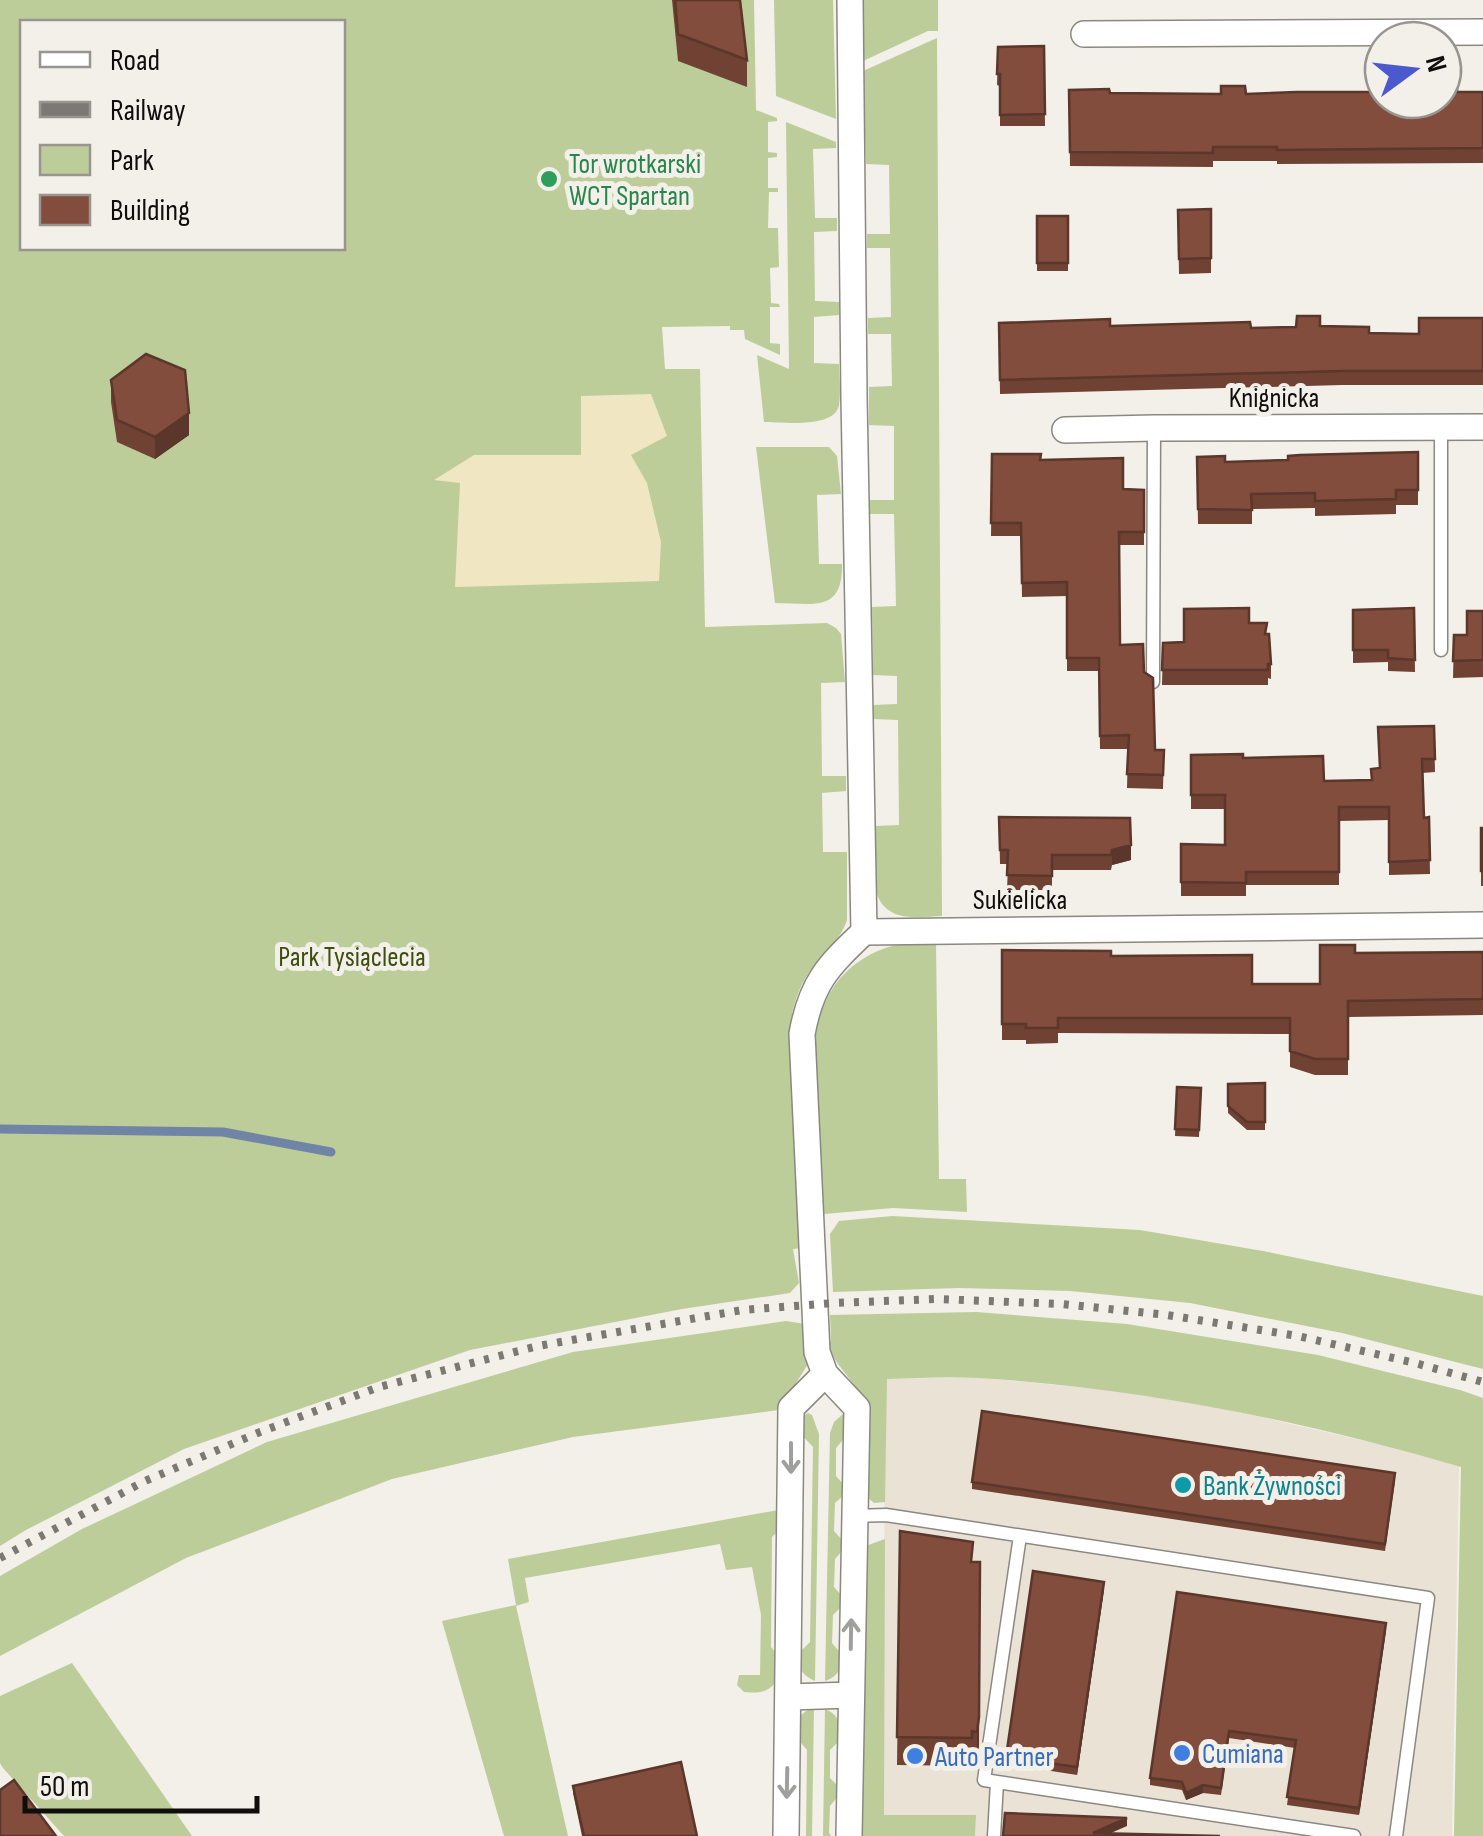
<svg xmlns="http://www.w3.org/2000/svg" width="1483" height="1836" font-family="'Sofia Sans Condensed',sans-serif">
  <rect width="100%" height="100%" fill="#f3efe9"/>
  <path fill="#e9e2d5" d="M976,1377L1135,1393L1226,1409L1404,1450L1459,1466L1452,1836H975L976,1816H884L883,1657L886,1379Z"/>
  <path fill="#bccd9a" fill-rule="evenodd" d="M0,0H754L756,110L777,118V121L768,122V152L777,153V157L768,158V188H778V192H769L768,228H778L779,267L770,268L771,303L779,304L780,307H770V343L780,344V355L745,339L744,330H730V326L662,327L665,369H700L705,627L827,623L836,628L841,634L845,682L821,683L822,776H846V791L822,793L823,852H847V920C840,941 826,950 813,967C800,984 794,1001 791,1021L802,1248L793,1249L799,1283L790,1293L682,1309L470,1350L184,1449L26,1530L0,1546ZM22,22H342V248H22Z
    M774,0H833L836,119L776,96Z
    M862,0H938V31H928L863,61Z
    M937,38L942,916C916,917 885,923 876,891L875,826L899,825L898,720L873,719V705L897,704V676L873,675L872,607L896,606L894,514H870V500H894V426L869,425V387L892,386L891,334H868V318L891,317L890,248H867V234H890L889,165L866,164L863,71Z
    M786,122L836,142V148L813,149L815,218H837V231L814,232L815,301L839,302V315L814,317V363L839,364C839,377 841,392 839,405C835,429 782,422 764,422L757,355L789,369Z
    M756,447H829L837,456L841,494L817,495L819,564H842C843,614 812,603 775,603Z
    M910,942H936L939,1179H966L967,1212L893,1208L824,1214L814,1059C814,996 847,952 910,942Z
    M892,1216L1140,1230L1263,1251L1483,1296V1369L1342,1333L1190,1303L1070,1291L959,1288L833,1292L830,1234L839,1221Z
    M976,1312L1127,1324L1318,1355L1460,1390L1483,1398V1836H1454L1461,1467C1305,1421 1142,1388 979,1378C948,1376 917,1378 887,1379L885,1502L874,1503L867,1497L863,1401C854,1379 834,1365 827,1343L831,1341L830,1315Z
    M786,1321L805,1324L810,1361L779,1410L573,1437L392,1479L186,1558L0,1656V1576L82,1529L267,1442L573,1352Z
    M808,1413L812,1415L819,1434L815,1681C802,1675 799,1669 797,1655L810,1642L813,1447L801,1434L802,1417Z
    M843,1414L847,1417L848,1434L836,1448V1476L844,1485L845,1494L835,1503L834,1531L844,1542L842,1551L835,1559L834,1587L842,1596L841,1607L833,1615L832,1643L843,1656C840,1670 839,1676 825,1681L830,1433L834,1422Z
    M784,1509V1525L772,1537L771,1647L780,1658C780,1684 772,1695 744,1692L737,1685L739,1675H760L761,1615L752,1567L726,1570L720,1544L525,1578L529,1602L516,1606L568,1836H504L442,1621L516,1605L508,1559Z
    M885,1539L884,1815H976L975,1836H859L863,1547Z
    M72,1663L192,1836H64L3,1768L0,1763V1696Z
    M814,1708L812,1836H806L807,1750L797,1738L799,1717L806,1711Z
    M825,1709C839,1715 840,1723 842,1738L830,1750V1778L839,1787V1795L830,1806L829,1833L831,1836H823Z"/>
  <path fill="#f0e6c1" d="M651,394L667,436L631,455L647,483L661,542L659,581L455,587L460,483L434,480L474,455H581V396Z"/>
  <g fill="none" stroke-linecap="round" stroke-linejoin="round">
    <path stroke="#7084a5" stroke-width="9" d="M0,1129L223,1132L331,1152"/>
    <defs>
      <path id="lane" d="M1441,427V650
        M1153,682L1154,428
        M854,1516L886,1515L1428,1598L1396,1836
        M1020,1536L984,1780L1354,1836
        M994,1836L997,1782"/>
      <path id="street" d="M850,0L854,397L864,932
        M1084,34L1483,32
        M1065,430L1154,428L1483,427
        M789,1697L850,1695
        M786,1836L791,1408L825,1374
        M849,1836L857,1408L825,1374L817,1352L802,1034C811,983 828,966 864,932L1483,925"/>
    </defs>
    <use href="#lane" stroke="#8b8882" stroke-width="15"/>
    <use href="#street" stroke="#8b8882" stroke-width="28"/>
    <use href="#lane" stroke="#fff" stroke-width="12"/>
    <use href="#street" stroke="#fff" stroke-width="25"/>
    <path stroke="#7c7975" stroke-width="8" stroke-dasharray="5 10" stroke-linecap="butt" d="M0,1558L145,1481L260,1432L379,1387L538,1346L742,1310L834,1303L937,1299L1062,1304L1167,1315L1298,1336L1415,1363L1483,1382"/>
  </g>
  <path fill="#704234" d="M672,0H740L747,60V87L678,61Z
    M1044,46L1045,126H1000V86L997,85L998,47Z
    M1069,90L1110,93L1246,94L1483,92V163L1277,164V161H1213V167L1070,166Z
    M1211,209V273L1179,274L1178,210Z
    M1037,216H1068V271H1037Z
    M1483,318V385H1342L1000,394L999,323L1251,328L1320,326L1369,333L1419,334Z
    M111,380L189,435L155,459L117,442L111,402Z
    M1418,452V505H1396V514L1315,516V508L1252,509V524H1198L1197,457L1225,462L1288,460Z
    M992,454L1041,460L1123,489L1144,490V545H1120V645L1144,672L1155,750H1164L1163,789L1127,788L1128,749H1100L1099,671H1067V596L1022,597L1021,536H991Z
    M1414,608L1415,672L1388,671V662L1353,663V610Z
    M1483,611V677L1453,678L1454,635H1467Z
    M1249,623L1267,634L1271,664V679L1268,678V685H1162L1163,643L1184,642Z
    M1434,726L1435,772L1422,773L1424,818L1429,817L1430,874L1389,875V820L1339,821V885H1246V896H1181V844L1225,845V809H1191V755L1243,758L1324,781L1372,780L1379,768Z
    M999,817L1131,860L1112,865L1111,870H1052V890H1007L1008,864H1000Z
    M1481,828H1483V886H1481Z
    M1002,950L1111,956L1252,984H1320L1355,953L1483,952V1015L1348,1017V1075H1315L1290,1067V1034L1058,1033V1043L1026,1044V1040H1002Z
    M1265,1083V1130H1247L1228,1113V1084Z
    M1177,1087L1201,1088L1199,1137L1175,1136Z
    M1395,1481L1385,1551L972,1489V1482Z
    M900,1531L973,1562L979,1745L977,1760L972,1759V1766L897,1765Z
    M1104,1589L1077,1775L1006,1764V1757Z
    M1386,1630L1359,1815L1287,1805L1295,1748L1229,1738L1221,1795L1203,1793L1186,1800L1182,1790L1150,1785V1778Z
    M573,1786L697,1836H582L573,1793Z"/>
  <path fill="#5b362a" d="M189,413V435L155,459V437Z
    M1131,845V860L1112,865V850Z
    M980,1562L979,1745L977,1760V1732Z
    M1104,1582V1589L1077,1775V1767Z
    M1386,1623V1630L1359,1815V1808Z
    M1203,1785V1793L1186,1800V1793Z
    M1127,1818V1826L1104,1836L1093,1833Z"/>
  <path fill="#824d3c" stroke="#5b362a" stroke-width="2.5" d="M675,0H740L747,60L678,34Z
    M1044,46L1045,114L1000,115V74H997L998,47Z
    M1457,84V92H1483V148L1277,150V147H1213V153L1070,152L1069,90L1109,89L1110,93L1221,94V86H1245L1246,94L1296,92H1383V100H1443V85Z
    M1211,209V258L1179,259L1178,210Z
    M1037,216H1068V263H1037Z
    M1297,316H1320V326L1369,327V333L1419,334V318H1483V371H1342L1000,380L999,323L1110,319V326L1250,322L1251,328L1296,327Z
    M146,354L185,370L189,413L155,437L117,420L111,380Z
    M1418,452V490H1396V499L1315,501V493L1251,494L1252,510L1198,509L1197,457L1225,456V462L1288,460V456L1300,455Z
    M992,454H1041L1040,460L1123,458V489L1144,490V532H1119L1120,645L1143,644L1144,672L1153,678L1155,750H1164L1163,775L1127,774L1129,735L1100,736L1099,658H1067V582L1022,583L1021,523H991Z
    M1249,608V623H1267L1265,634H1269L1271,664H1268V670H1162L1163,643L1184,642V609Z
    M1414,608L1415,660L1388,658V650H1353V610Z
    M1467,611H1483V660L1453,661L1454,635H1467Z
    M1434,726L1435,759H1422L1424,818L1429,817L1430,860L1389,862V807H1339V872H1246V883L1181,882V844L1225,845V795H1191V755L1243,754V758L1323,756L1324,781L1372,780L1371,769L1380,768L1378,727Z
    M999,817L1130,818L1131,845L1112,850L1111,855H1052V876L1007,875L1008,850H1000Z
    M1481,828H1483V871H1481Z
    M1320,945H1355V953L1483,952V999L1348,1001V1059H1315L1290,1051V1018H1058V1028H1026V1024H1002V950L1111,951V956L1252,955V984H1320Z
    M1265,1083V1122H1247L1228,1106V1084Z
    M1177,1087L1201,1088L1199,1130L1175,1129Z
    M982,1411L1395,1473L1385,1544L972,1482Z
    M900,1531L973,1542L971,1562H980L979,1717L977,1732L972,1731V1738L897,1737Z
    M1033,1571L1104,1582L1077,1767L1006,1757Z
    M1177,1592L1386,1623L1359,1808L1287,1797L1296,1740L1229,1731L1221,1788L1203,1785L1186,1793L1182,1782L1150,1778Z
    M681,1762L697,1836H584L573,1786Z
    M14,1780L56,1836H0V1790Z
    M1005,1813L1127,1818L1093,1833L1220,1836H1003Z"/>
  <defs><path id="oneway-shaft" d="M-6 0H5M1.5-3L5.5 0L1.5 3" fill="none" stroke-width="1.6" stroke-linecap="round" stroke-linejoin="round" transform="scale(2.5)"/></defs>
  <g stroke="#9f9f9e">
    <use href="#oneway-shaft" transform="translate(791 1458) rotate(90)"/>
    <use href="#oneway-shaft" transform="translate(851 1634) rotate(-89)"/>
    <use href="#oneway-shaft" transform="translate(787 1783) rotate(91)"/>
  </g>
  <circle fill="#2e9e5b" stroke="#f3efe9" stroke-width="4" cx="549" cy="179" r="10"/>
  <circle fill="#0f9aa8" stroke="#f3efe9" stroke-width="4" cx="1183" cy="1485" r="10"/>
  <g fill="#3f7fe0" stroke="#f3efe9" stroke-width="4">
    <circle cx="1182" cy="1753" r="10"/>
    <circle cx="915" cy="1756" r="10"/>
  </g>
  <g text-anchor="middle" stroke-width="10" stroke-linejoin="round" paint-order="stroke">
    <g font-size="28" fill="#27864d" stroke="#f3efe9" text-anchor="start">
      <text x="569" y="173">Tor wrotkarski<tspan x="569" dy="32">WCT Spartan</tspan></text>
    </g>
    <g font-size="28" fill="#0f0e0c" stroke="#f3efe9">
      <text x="1274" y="407">Knignicka</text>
      <text x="1020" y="909">Sukielicka</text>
    </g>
    <g font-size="28" fill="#3e4d10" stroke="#f3efe9">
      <text x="352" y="966">Park Tysiąclecia</text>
    </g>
    <g font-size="28" fill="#0d838f" stroke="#f3efe9" text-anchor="start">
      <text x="1203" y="1495">Bank Żywności</text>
    </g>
    <g font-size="28" fill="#366cbe" stroke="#f3efe9" text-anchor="start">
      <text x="1202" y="1763">Cumiana</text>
      <text x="935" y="1766">Auto Partner</text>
    </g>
  </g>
  <rect x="20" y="20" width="325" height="230" fill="#f3efe9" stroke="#989591" stroke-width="2.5"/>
  <rect x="40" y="52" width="50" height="15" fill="#ffffff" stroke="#989591" stroke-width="2.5"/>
  <text x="110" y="70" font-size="30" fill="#0f0e0c">Road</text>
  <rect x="40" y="102" width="50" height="15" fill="#7c7975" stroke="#989591" stroke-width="2.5"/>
  <text x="110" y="120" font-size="30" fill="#0f0e0c">Railway</text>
  <rect x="40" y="145" width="50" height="30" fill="#bccd9a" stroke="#989591" stroke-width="2.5"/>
  <text x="110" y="170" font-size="30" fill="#0f0e0c">Park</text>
  <rect x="40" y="195" width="50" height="30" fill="#824d3c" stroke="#989591" stroke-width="2.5"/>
  <text x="110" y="220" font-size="30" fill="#0f0e0c">Building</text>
  <g transform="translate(1413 70) rotate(75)"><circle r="48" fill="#f3efe9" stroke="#989591" stroke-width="2.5"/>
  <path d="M0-8L18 38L0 25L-18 38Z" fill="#4b59ce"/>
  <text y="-15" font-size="28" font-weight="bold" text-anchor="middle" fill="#0f0e0c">N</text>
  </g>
  <path d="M25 1796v15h232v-15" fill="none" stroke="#0f0e0c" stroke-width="5"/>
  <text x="40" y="1796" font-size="30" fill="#0f0e0c" stroke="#f3efe9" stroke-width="8" paint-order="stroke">50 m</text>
</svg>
